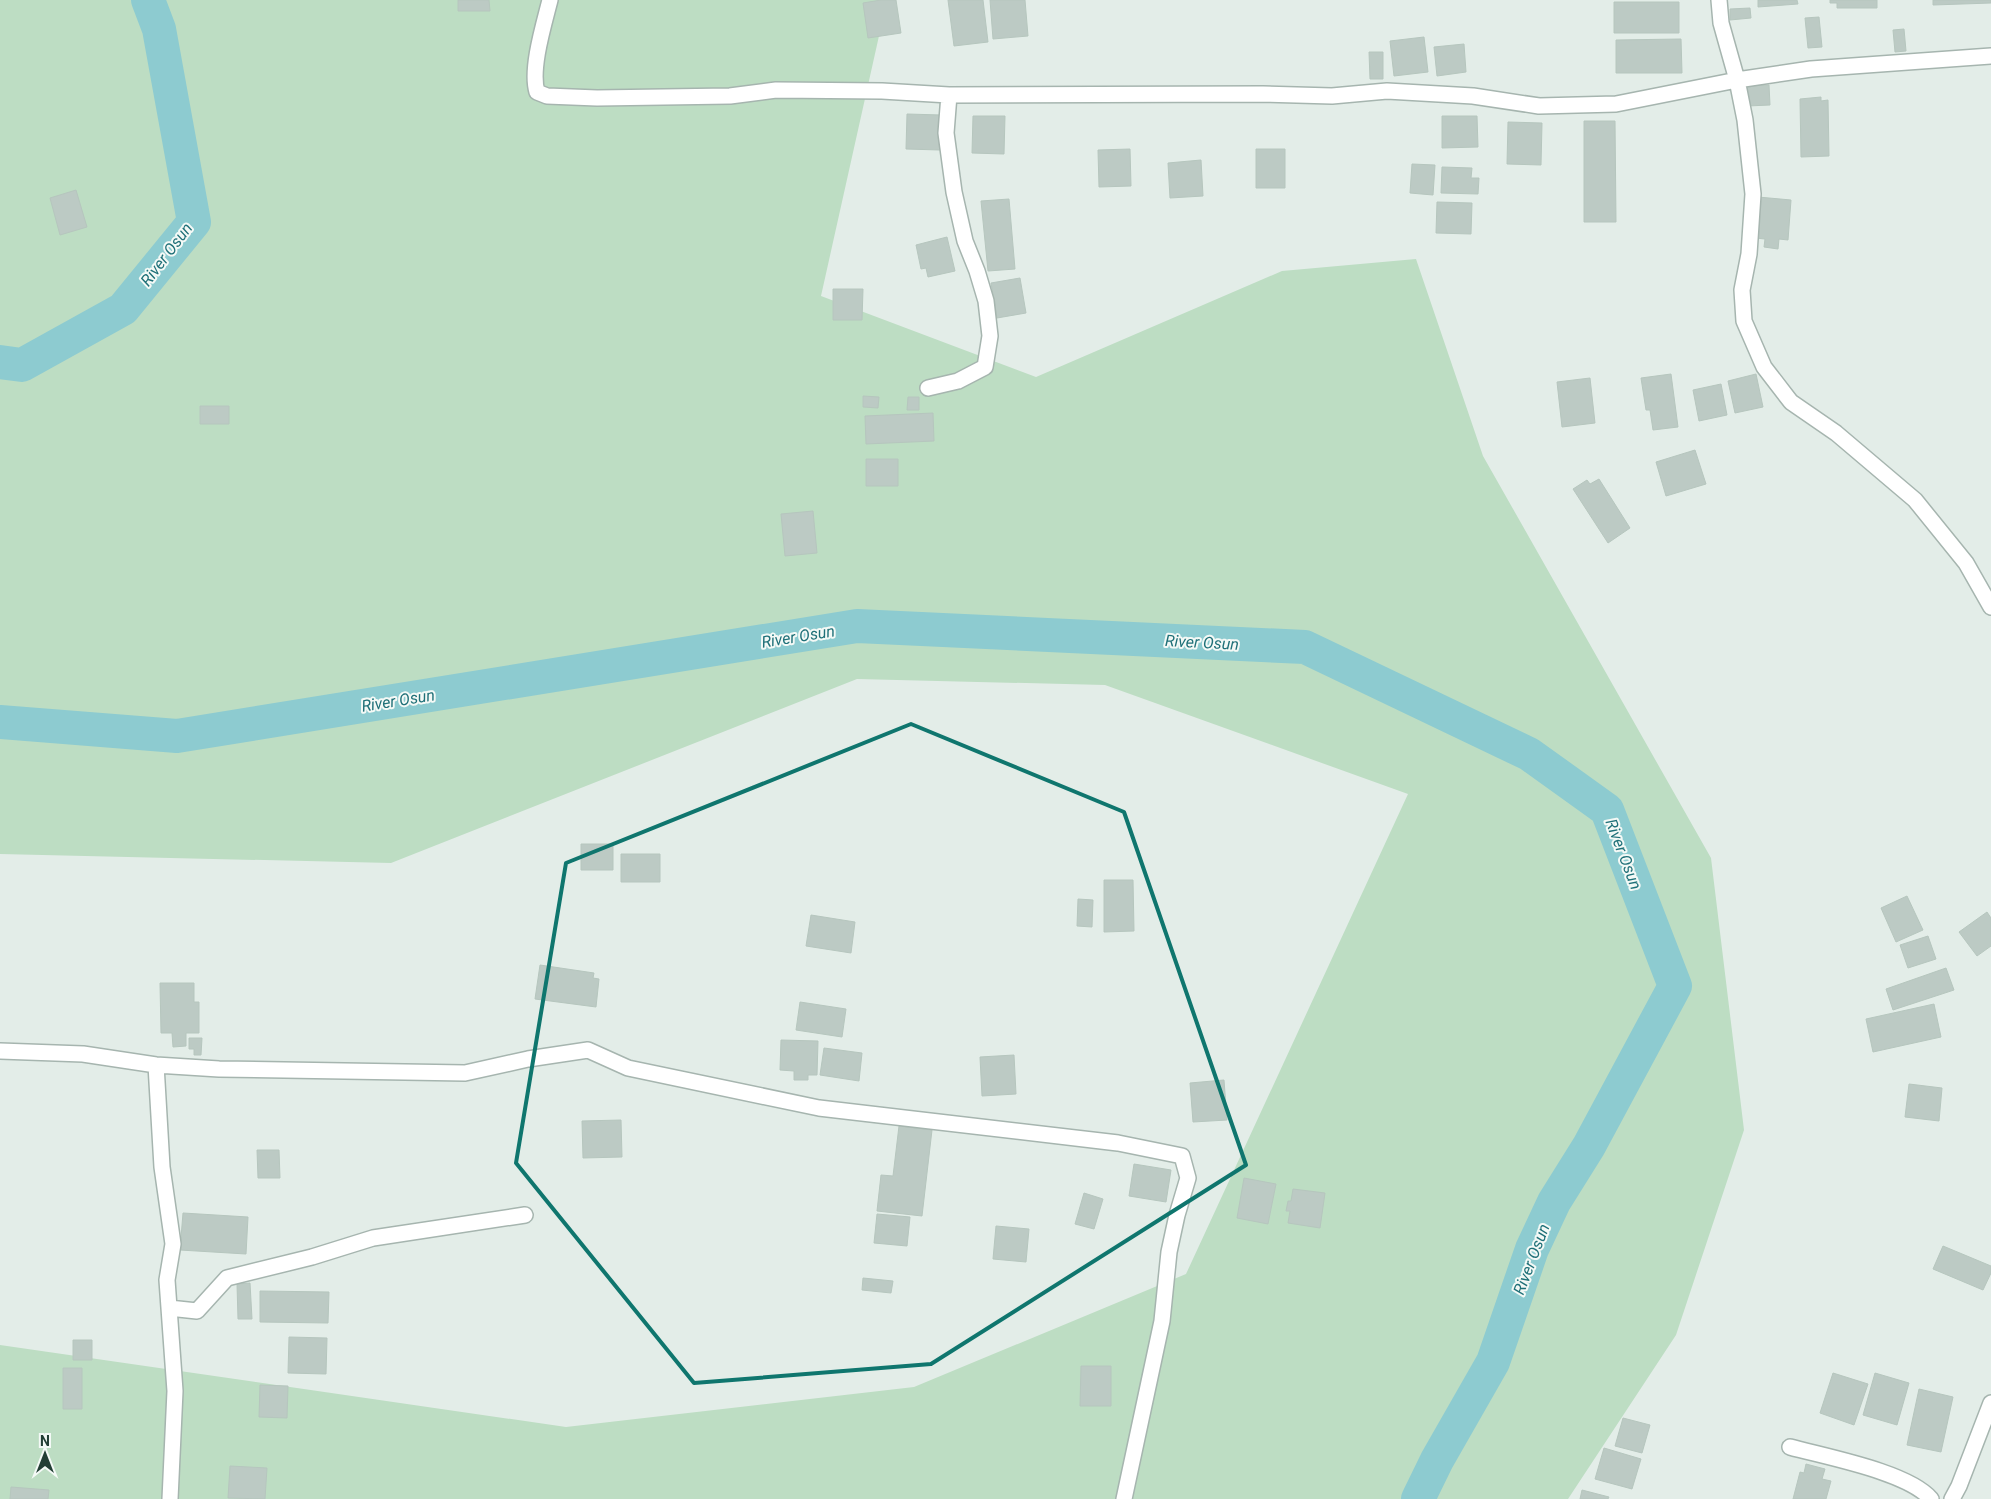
<svg xmlns="http://www.w3.org/2000/svg" width="1991" height="1499" font-family="Roboto,sans-serif">
  <rect width="100%" height="100%" fill="#e3ede8"/>
  <path fill="#bdddc3" d="M0,0H887L821,296L1036,377L1282,271L1416,259L1483,456L1711,858L1744,1130L1676,1335L1568,1499H0V1345L566,1427L914,1387L1186,1274L1408,794L1105,685L857,679L391,863L0,854Z"/>
  <g fill="none" stroke-linecap="round" stroke-linejoin="round">
    <path stroke="#8dcbd0" stroke-width="34" d="M0,362L22,365L123,309L194,222L159,29L148,0
      M0,722L177,736L857,626L1305,647L1529,754L1607,810L1675,986L1589,1146L1554,1202L1532,1249L1493,1362L1437,1460L1418,1499"/>
  </g>
  <path fill="#bccac4" stroke="#b6c6be" d="M458,0H489L490,11H458Z
    M881,0H896L901,33L868,38L863,3Z
    M948,0H983L988,42L954,46Z
    M990,0H1025L1028,36L993,39Z
    M1758,0H1797L1798,4L1758,7Z
    M1830,0H1877V8H1837V3H1830Z
    M1933,0H1991V3L1933,5Z
    M1614,2H1679V33H1614Z
    M1750,8L1751,18L1730,20V9Z
    M1819,17L1822,47L1808,48L1805,18Z
    M1904,29L1906,51L1895,52L1893,30Z
    M1424,37L1428,72L1394,76L1390,41Z
    M1681,39L1682,73H1616V40Z
    M1464,44L1466,72L1437,76L1434,47Z
    M1369,52H1383V79H1370Z
    M1769,85L1770,105L1747,106L1746,86Z
    M1821,97V101L1828,100L1829,156L1801,157L1800,99Z
    M907,114L941,115L940,150L906,149Z
    M973,116H1005L1004,154L972,153Z
    M1442,116H1477L1478,147L1442,148Z
    M1584,121H1615L1616,222H1584Z
    M1508,122L1542,123L1541,165L1507,164Z
    M1130,149L1131,186L1099,187L1098,150Z
    M1256,149H1285V188H1256Z
    M1201,160L1203,196L1170,198L1168,163Z
    M1412,164L1435,165L1433,195L1410,193Z
    M1442,167L1472,168L1471,178H1479L1478,194L1441,193Z
    M76,190L87,227L60,235L50,198Z
    M1758,197L1791,200L1788,240L1779,239L1778,249L1764,247L1765,239L1755,238Z
    M1009,199L1015,269L988,271L981,201Z
    M1437,202L1472,203L1471,234L1436,233Z
    M947,237L955,271L928,277L926,268L921,269L916,245Z
    M1020,278L1026,313L997,318L991,283Z
    M833,289H863L862,320H833Z
    M1671,374L1678,427L1653,430L1650,410H1646L1641,378Z
    M1756,374L1763,407L1735,413L1728,381Z
    M1590,378L1595,423L1562,427L1557,382Z
    M1721,384L1727,415L1699,421L1693,390Z
    M863,396L879,397L878,408L863,407Z
    M908,397H919V410H907Z
    M200,406H229V424H200Z
    M933,413L934,441L866,444L865,416Z
    M1695,450L1706,484L1666,496L1656,462Z
    M866,459H898V486H866Z
    M1599,479L1630,528L1608,543L1573,489L1587,480L1590,484Z
    M813,511L817,553L785,556L781,514Z
    M581,844H613V870H581Z
    M621,854H660V882H621Z
    M1104,880H1133L1134,931L1104,932Z
    M1907,896L1923,930L1896,942L1881,908Z
    M1078,899L1093,900L1092,927L1077,926Z
    M1987,912L1991,918V946L1977,956L1959,932Z
    M811,915L855,922L851,953L806,946Z
    M1928,936L1936,959L1908,968L1900,945Z
    M540,965L594,973L593,978L599,979L596,1007L535,999Z
    M1946,968L1954,990L1893,1010L1886,989Z
    M160,983H194V1002H199V1033H186V1046L173,1047L172,1033H161Z
    M800,1002L846,1009L842,1037L796,1030Z
    M1934,1004L1941,1037L1873,1052L1866,1019Z
    M189,1038H202L201,1055H194V1049H189Z
    M781,1040L818,1041L817,1075H808V1080H794V1071L780,1070Z
    M824,1048L862,1053L859,1081L820,1075Z
    M1014,1055L1016,1094L982,1096L980,1057Z
    M1224,1080L1227,1120L1193,1122L1190,1083Z
    M1909,1084L1942,1088L1939,1121L1905,1117Z
    M621,1120L622,1157L583,1158L582,1121Z
    M899,1126L932,1130L922,1216L877,1211L881,1175L893,1176Z
    M257,1150H279L280,1178H258Z
    M1134,1164L1171,1170L1166,1202L1129,1196Z
    M1244,1178L1276,1184L1268,1224L1237,1218Z
    M1293,1189L1325,1193L1320,1228L1288,1223L1290,1211H1286L1288,1201H1291Z
    M1084,1193L1103,1199L1094,1229L1075,1224Z
    M183,1213L248,1217L246,1254L180,1250Z
    M877,1214L910,1217L907,1246L874,1243Z
    M996,1226L1029,1229L1026,1262L993,1259Z
    M1943,1246L1991,1266V1273L1983,1290L1933,1269Z
    M863,1278L893,1281L891,1293L862,1290Z
    M250,1283L252,1319H238L237,1284Z
    M260,1291L329,1292L328,1323L260,1322Z
    M289,1337L327,1338L326,1374L288,1373Z
    M73,1340H92V1360H73Z
    M1081,1366H1111V1406H1080Z
    M63,1368H82V1409H63Z
    M1833,1373L1868,1384L1854,1425L1820,1413Z
    M1875,1373L1909,1383L1897,1425L1863,1415Z
    M260,1385L288,1386L287,1418L259,1417Z
    M1919,1389L1953,1397L1941,1452L1907,1445Z
    M1623,1418L1650,1425L1642,1453L1615,1446Z
    M1604,1448L1641,1459L1632,1489L1595,1479Z
    M1806,1464L1825,1469L1822,1479L1831,1481L1826,1499H1793L1800,1472L1804,1473Z
    M230,1466L267,1468L265,1499L228,1498Z
    M11,1487L49,1490L48,1499H10Z
    M1582,1490L1609,1497L1608,1499H1580Z"/>
  <g fill="none" stroke-linecap="round" stroke-linejoin="round">
    <defs>
      <path id="minor" d="M550,0C544,24 530,69 537,92L547,96L597,98L730,96L776,90L882,91L949,95L1263,94L1332,96L1387,91L1473,96L1539,106L1616,104L1737,80L1811,69L1991,56
        M1719,0L1721,23L1737,80L1745,120L1753,194L1749,254L1742,290L1744,321L1764,367L1791,402L1836,433L1915,500L1966,563L1991,607
        M928,388L958,381L985,367L990,336L986,301L977,271L965,241L954,192L946,133L949,95
        M0,1051L83,1054L156,1065L219,1069L465,1073L528,1059L588,1050L628,1068L819,1108L1118,1143L1182,1156L1188,1178L1177,1215L1169,1252L1162,1321L1124,1499
        M156,1065L162,1167L173,1244L167,1280L175,1391L170,1499
        M169,1308L197,1311L227,1278L312,1257L373,1238L525,1215
        M1790,1447C1826,1457 1908,1472 1931,1499
        M1952,1499L1959,1486L1991,1403"/>
    </defs>
    <use href="#minor" stroke="#a6b5af" stroke-width="18"/>
    <use href="#minor" stroke="#fff" stroke-width="15"/>
  </g>
  <path fill="none" stroke="#0f766e" stroke-width="4" stroke-linejoin="round" d="M911,724L1124,812L1246,1165L931,1364L694,1383L516,1163L566,863Z"/>
  <g text-anchor="middle" stroke-width="4" stroke-linejoin="round" paint-order="stroke">
    <g font-size="16" font-style="italic" fill="#1f7078" stroke="#f4f9f6">
      <text transform="translate(166 254) rotate(-53)" y="6">River Osun</text>
      <text transform="translate(798 636) rotate(-9)" y="6">River Osun</text>
      <text transform="translate(1202 642) rotate(3)" y="6">River Osun</text>
      <text transform="translate(398 700) rotate(-9)" y="6">River Osun</text>
      <text transform="translate(1624 854) rotate(69)" y="6">River Osun</text>
      <text transform="translate(1531 1259) rotate(-69)" y="6">River Osun</text>
    </g>
  </g>
  <g transform="translate(45 1454)" stroke="#f4f9f6" stroke-width="4" paint-order="stroke">
  <path d="M0-4L9 19L0 12L-9 19Z" fill="#233e35"/>
  <text y="-8" font-size="14" font-weight="bold" text-anchor="middle" fill="#233e35">N</text>
  </g>
</svg>
